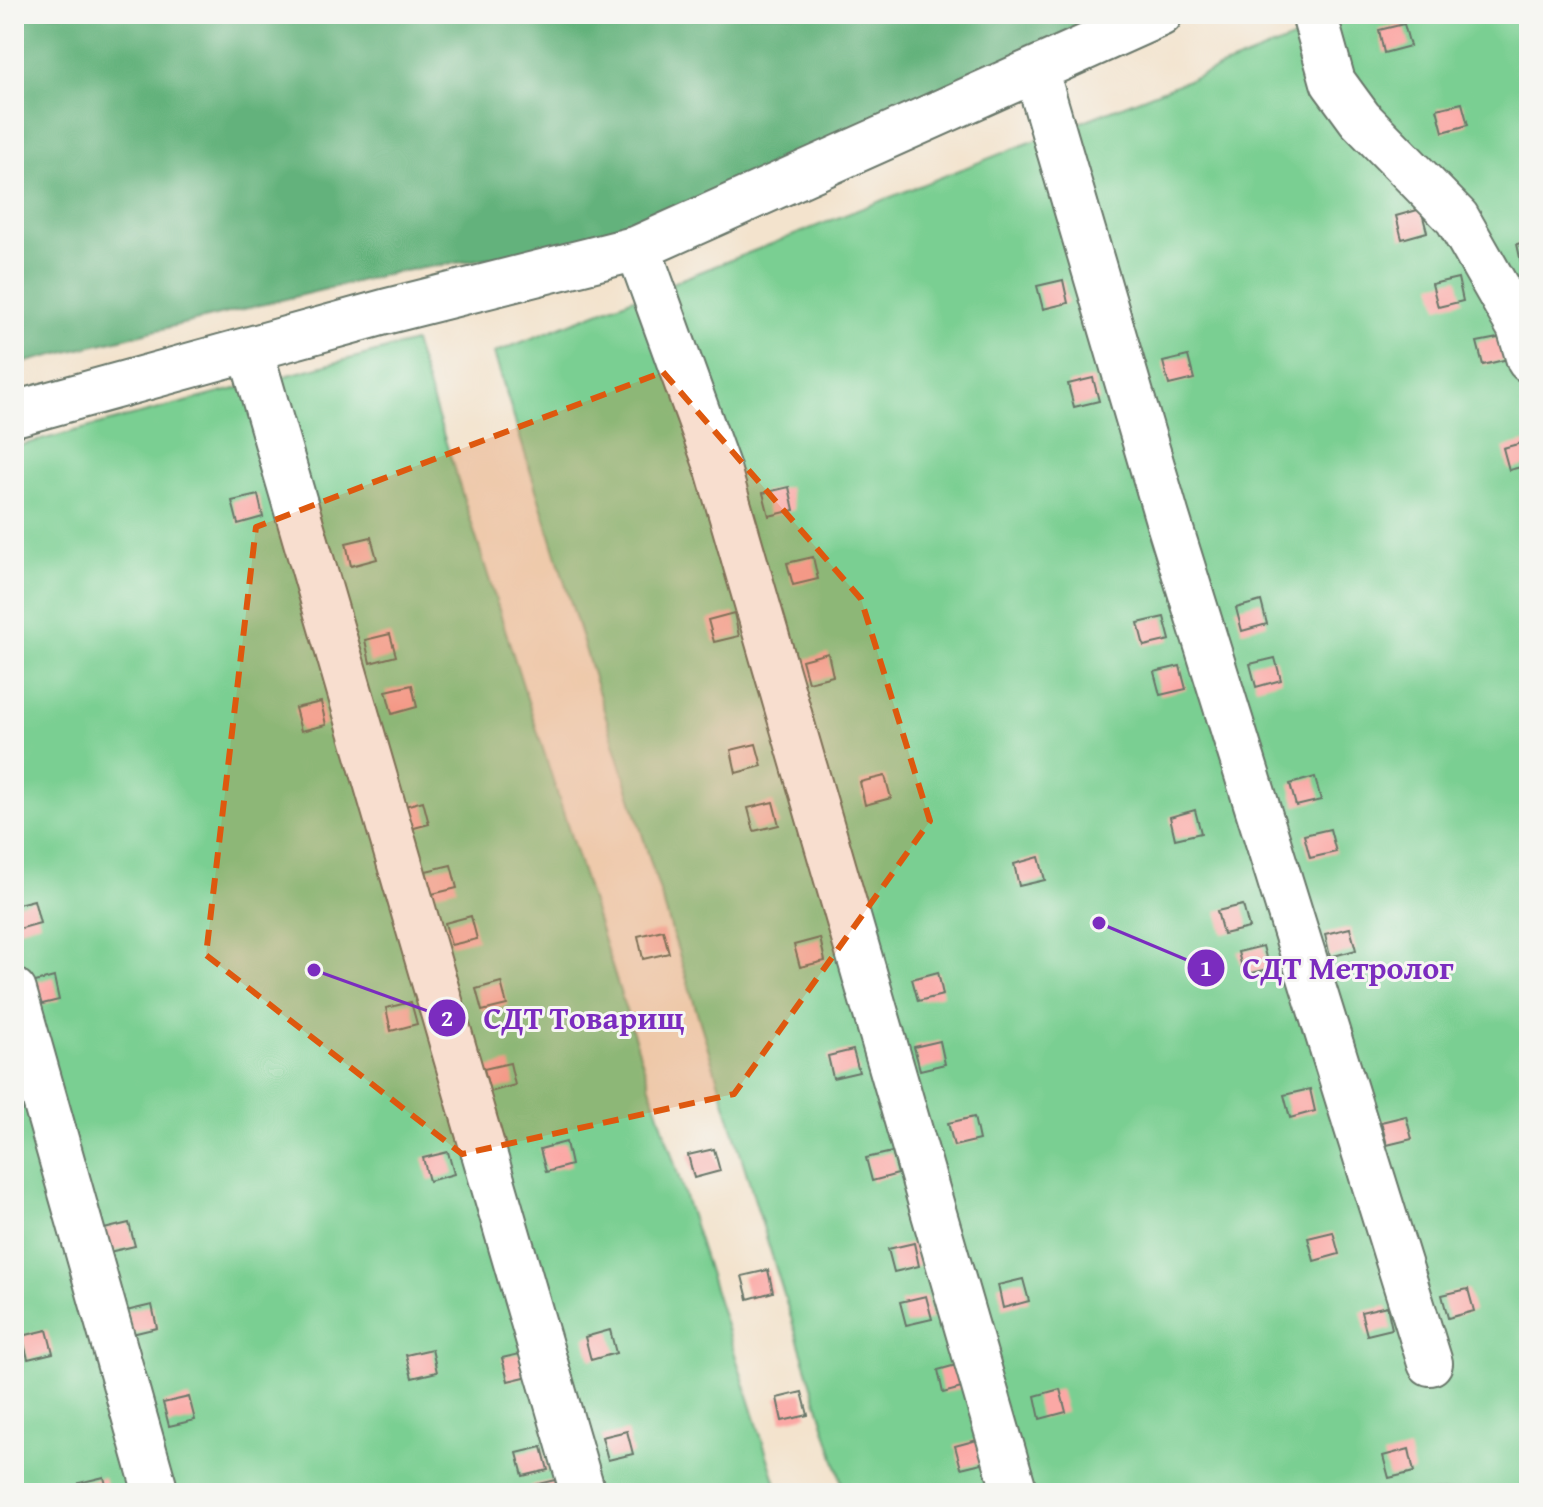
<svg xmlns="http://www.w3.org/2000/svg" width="1543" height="1507" font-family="'Gentium Book Plus',serif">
  <rect width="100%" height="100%" fill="#f6f6f2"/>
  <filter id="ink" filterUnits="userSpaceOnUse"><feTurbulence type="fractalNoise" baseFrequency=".0125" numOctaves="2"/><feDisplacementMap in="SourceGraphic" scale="16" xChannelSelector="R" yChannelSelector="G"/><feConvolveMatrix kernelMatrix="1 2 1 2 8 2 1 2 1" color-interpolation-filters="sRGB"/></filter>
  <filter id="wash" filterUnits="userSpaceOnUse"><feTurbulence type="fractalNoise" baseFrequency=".006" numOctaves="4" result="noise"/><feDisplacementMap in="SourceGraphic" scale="32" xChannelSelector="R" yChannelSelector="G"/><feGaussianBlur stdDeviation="1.8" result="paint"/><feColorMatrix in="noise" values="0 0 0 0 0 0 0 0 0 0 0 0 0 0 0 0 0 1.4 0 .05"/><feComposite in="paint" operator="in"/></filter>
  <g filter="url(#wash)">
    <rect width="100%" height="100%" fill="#f3e3cd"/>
    <path fill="#7acf92" stroke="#4c8663" stroke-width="2" d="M1356,14H1529V1493H845L494,353Z
      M414,342L779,1493H14V447Z"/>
    <path fill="#63b27c" stroke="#417858" stroke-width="2" d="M14,14H1125L643,235L396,272L14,365Z"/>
    <g id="blocks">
      <path fill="#fba8a5" d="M1404,24L1410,46L1384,53L1379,30Z
        M1462,103L1468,125L1443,132L1437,109Z
        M1421,209L1427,232L1402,239L1396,216Z
        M1529,241V265L1522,267L1517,244Z
        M1458,278L1463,301L1438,307L1432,284Z
        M1063,280L1068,303L1043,309L1037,286Z
        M1503,337L1508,359L1483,365L1477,342Z
        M1188,356L1194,379L1169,385L1163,362Z
        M1093,378L1099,401L1074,407L1068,384Z
        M1529,441V465L1509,470L1503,448Z
        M789,487L794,510L769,516L763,493Z
        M258,495L263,517L238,524L232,501Z
        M371,537L377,559L351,566L346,543Z
        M813,557L818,579L793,585L787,563Z
        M1261,601L1267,624L1242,631L1236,608Z
        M734,613L739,636L714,642L708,620Z
        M1164,617L1170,640L1144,646L1138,623Z
        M390,634L396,656L370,663L365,640Z
        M828,653L833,676L808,682L802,660Z
        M1275,658L1281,680L1256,687L1250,664Z
        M1180,666L1186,689L1160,695L1154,672Z
        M412,685L417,707L392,714L386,691Z
        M321,702L326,725L301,731L295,708Z
        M756,744L762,766L736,773L731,750Z
        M885,776L891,798L865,805L860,782Z
        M1315,777L1321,800L1296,806L1290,784Z
        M423,801L429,824L403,831L398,808Z
        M773,802L779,825L754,831L748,808Z
        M1195,810L1201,833L1175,839L1170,817Z
        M1330,829L1336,852L1310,858L1304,835Z
        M1039,857L1045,880L1019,886L1014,864Z
        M451,865L457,888L432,894L426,871Z
        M34,900L40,923L15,930L14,905Z
        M1243,905L1249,928L1223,934L1217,911Z
        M471,916L477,939L451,945L445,923Z
        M1350,928L1356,950L1330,957L1325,934Z
        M663,930L669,953L643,959L638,936Z
        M820,938L825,961L800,967L794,945Z
        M1263,946L1269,969L1244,975L1238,952Z
        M938,972L943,995L918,1001L912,979Z
        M54,977L59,1000L34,1006L28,984Z
        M501,982L507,1005L482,1011L476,989Z
        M411,1002L417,1024L391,1031L386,1008Z
        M940,1041L945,1064L920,1070L914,1047Z
        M853,1050L859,1072L833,1078L828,1056Z
        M510,1063L515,1085L490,1092L484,1069Z
        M1310,1089L1315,1111L1290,1118L1284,1095Z
        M1406,1116L1412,1139L1387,1145L1381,1122Z
        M974,1117L979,1140L954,1146L948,1123Z
        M566,1142L571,1165L546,1172L540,1149Z
        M714,1149L720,1171L694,1178L688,1155Z
        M448,1152L454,1174L429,1181L423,1158Z
        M892,1152L898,1174L872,1181L866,1158Z
        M129,1223L135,1246L109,1252L104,1229Z
        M1333,1232L1339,1254L1314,1261L1308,1238Z
        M914,1243L919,1266L894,1272L888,1249Z
        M768,1270L773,1292L748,1299L742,1276Z
        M1023,1279L1029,1301L1003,1308L998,1285Z
        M1468,1289L1474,1311L1448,1318L1442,1295Z
        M926,1296L932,1319L906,1325L900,1302Z
        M152,1305L157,1328L132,1334L126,1311Z
        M1387,1306L1392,1329L1367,1335L1361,1312Z
        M47,1330L53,1353L28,1359L22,1336Z
        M610,1330L616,1353L591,1360L585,1337Z
        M432,1349L437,1372L412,1378L406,1355Z
        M528,1352L533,1375L508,1381L502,1358Z
        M963,1363L969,1386L943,1393L938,1370Z
        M1060,1389L1066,1412L1040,1419L1035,1396Z
        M802,1392L808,1415L782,1421L777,1398Z
        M189,1397L195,1420L169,1426L163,1403Z
        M627,1431L633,1454L608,1460L602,1437Z
        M981,1439L986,1462L961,1468L955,1446Z
        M542,1447L548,1470L523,1476L517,1453Z
        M1409,1449L1414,1472L1389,1478L1383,1456Z
        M104,1477L108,1493H81L79,1483Z
        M555,1480L558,1493H531L530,1486Z"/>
    </g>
  </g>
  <g filter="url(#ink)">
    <use href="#blocks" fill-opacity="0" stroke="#69776a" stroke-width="2"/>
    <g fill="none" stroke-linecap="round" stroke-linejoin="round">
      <defs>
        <path id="minor" d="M1314,14L1333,82L1360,119L1457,218L1519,327L1529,360
          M1036,71L1167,517L1430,1363
          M638,248L718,469L1015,1493
          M250,349L583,1493
          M14,414L388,311L638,248L1160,14
          M14,991L156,1493"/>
      </defs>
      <use href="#minor" stroke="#69776a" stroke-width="48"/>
      <use href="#minor" stroke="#fff" stroke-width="44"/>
    </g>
  </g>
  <path fill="#de580e" fill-opacity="0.2" stroke="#de580e" stroke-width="6" stroke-dasharray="16 10" stroke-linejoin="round" d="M663,372L861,599L930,821L734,1094L462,1154L206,955L256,527Z"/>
  <path fill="none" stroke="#7b2cbf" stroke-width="3" d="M1099 923L1206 968M314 970L447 1018"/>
  <g fill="#7b2cbf" stroke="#f6f6f2" stroke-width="3">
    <circle cx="1099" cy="923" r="8"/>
    <circle cx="314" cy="970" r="8"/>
    <circle cx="1206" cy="968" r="20"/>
    <circle cx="447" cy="1018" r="20"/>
  </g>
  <g font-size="24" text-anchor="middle" font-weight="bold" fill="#fff">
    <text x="1206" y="976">1</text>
    <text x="447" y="1026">2</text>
  </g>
  <g font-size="32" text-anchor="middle" font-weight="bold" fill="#7b2cbf" stroke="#f6f6f2" stroke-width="6" stroke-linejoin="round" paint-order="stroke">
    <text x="1348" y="979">СДТ Метролог</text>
    <text x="584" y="1029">СДТ Товарищ</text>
  </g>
  <rect width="1543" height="1507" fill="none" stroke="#f6f6f2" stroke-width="48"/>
</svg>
